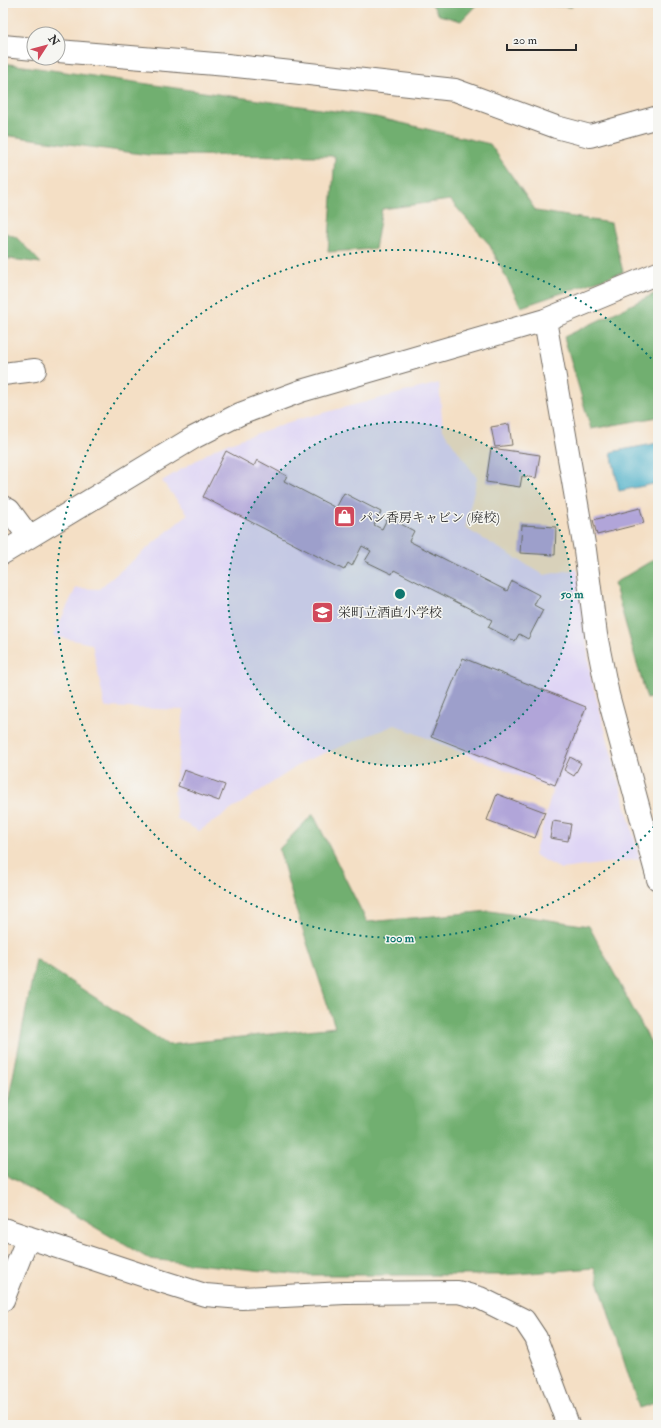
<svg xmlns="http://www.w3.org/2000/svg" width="661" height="1428" font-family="'IM FELL Double Pica','Noto Serif JP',serif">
  <rect width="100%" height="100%" fill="#f6f6f2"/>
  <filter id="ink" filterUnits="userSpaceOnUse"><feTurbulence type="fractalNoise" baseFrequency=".025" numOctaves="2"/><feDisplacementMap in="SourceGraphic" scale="8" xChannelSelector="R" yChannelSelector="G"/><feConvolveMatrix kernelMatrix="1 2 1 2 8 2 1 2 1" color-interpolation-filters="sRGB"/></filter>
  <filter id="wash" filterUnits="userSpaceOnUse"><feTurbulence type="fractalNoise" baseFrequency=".012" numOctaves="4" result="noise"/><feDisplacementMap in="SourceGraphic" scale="16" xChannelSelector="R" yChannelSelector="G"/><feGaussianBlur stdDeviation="0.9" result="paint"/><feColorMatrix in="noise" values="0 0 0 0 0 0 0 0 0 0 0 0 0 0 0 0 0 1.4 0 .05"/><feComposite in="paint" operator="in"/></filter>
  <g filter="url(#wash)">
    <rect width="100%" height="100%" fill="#f4dfc5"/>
    <path fill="#dfd5f5" d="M439,383L443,430L477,478L465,528L544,575L577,569L591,678L640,859L561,869L534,855L553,790L395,725L305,761L199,831L177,819L174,793L184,710L105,707L92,644L53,636L76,588L99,589L188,514L162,481L218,447L292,421Z"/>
    <path fill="#71af70" stroke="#4e6d4e" d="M431,3H478L461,21L439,15Z
      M514,3H570L572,7Z
      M3,63L376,117L490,144L536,211L611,223L623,272L521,307L489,244L450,200L382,209L375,249L328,252L335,156L149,155L3,135Z
      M3,232L16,237L41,263L3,258Z
      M658,292V417L591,429L564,337Z
      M658,557V696L647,699L614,583Z
      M313,814L367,922L490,911L589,926L658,1056V1402L639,1408L594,1268L504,1275H302L149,1259L3,1173V1128L36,959L168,1045L335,1027L296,910L279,849Z"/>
    <path fill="#48aec7" stroke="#3a6c79" d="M658,443V483L619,491L611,452Z"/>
    <g id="blocks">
      <path fill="#b1a5d9" d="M509,424L512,445L495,447L491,427Z
        M491,448L540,455L536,478L522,476L520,487L486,482Z
        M226,451L254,466L257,460L287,476L284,481L336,508L344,493L381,512L374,525L382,529L388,517L414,531L409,541L507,591L512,581L539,595L534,605L543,610L528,639L519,634L515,641L488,627L492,620L394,570L392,574L365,561L371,551L362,546L352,566L348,563L344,570L203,497Z
        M640,508L644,523L597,535L593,520Z
        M522,525L556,527L555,555L520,553Z
        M463,658L586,707L555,785L431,736Z
        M570,757L581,763L574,776L564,770Z
        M184,770L225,785L219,801L178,786Z
        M497,794L545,812L535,838L487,820Z
        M553,821L571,824L568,841L550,838Z"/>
    </g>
  </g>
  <g filter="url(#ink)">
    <use href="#blocks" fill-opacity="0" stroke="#716a61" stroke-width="1"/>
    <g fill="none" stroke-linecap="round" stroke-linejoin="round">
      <defs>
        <path id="minor" d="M3,46L34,49
          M58,51L227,65L455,90L556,127L590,136L658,117
          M545,320L585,550L596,635L608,695L658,879
          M3,374L35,370
          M3,507L9,510L29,537
          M3,553L193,438L240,414L301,391L545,320L658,273
          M3,1229L151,1278L205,1295L242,1298L345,1293L458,1292L480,1298L524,1320L536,1338L568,1425
          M3,1300L28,1237"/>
      </defs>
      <use href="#minor" stroke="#716a61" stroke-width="24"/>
      <use href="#minor" stroke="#fff" stroke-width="22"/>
    </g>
  </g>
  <circle cx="400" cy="594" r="172" fill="#0f766e" fill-opacity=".12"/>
  <g fill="none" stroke="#0f766e" stroke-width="2" stroke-dasharray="2 4">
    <circle cx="400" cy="594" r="172"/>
    <path d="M658 822A344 344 0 1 1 658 366"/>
  </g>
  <defs>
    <symbol id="shop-square" viewBox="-11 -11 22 22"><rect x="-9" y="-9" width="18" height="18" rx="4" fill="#d1495b" stroke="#f6f6f2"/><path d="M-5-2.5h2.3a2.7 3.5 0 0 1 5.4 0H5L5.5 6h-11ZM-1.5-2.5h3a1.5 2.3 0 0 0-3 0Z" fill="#fff"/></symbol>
    <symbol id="school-square" viewBox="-11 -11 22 22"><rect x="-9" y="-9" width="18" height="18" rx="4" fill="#d1495b" stroke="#f6f6f2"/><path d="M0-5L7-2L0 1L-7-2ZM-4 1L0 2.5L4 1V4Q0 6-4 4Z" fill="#fff"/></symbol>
  </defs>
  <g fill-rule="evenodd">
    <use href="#shop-square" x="332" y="504" width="25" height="25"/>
    <use href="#school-square" x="310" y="600" width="25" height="25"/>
  </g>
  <g text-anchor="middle" stroke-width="3" stroke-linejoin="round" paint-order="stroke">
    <g font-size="13" fill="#2b2b2b" stroke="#f6f6f2" text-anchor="start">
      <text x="360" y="522">パン香房キャビン (廃校)</text>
      <text x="338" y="617">栄町立酒直小学校</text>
    </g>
  </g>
  <circle cx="400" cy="594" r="6" fill="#0f766e" stroke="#f6f6f2" stroke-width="2"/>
  <g font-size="12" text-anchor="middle" font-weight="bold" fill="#0f766e" stroke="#f6f6f2" stroke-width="3" stroke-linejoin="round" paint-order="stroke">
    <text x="572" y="598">50 m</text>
    <text x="400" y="942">100 m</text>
  </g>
  <rect width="661" height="1428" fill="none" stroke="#f6f6f2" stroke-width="16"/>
  <g transform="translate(46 46) rotate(54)"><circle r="19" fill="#f6f6f2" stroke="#a5a5a2"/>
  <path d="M0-3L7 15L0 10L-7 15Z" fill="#d1495b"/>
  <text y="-6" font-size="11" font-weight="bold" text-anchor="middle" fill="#2b2b2b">N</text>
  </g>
  <path d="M507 44v6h69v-6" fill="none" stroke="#2b2b2b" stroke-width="2"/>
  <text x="513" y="44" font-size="12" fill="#2b2b2b" stroke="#f6f6f2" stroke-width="3" paint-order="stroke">20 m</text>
</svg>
